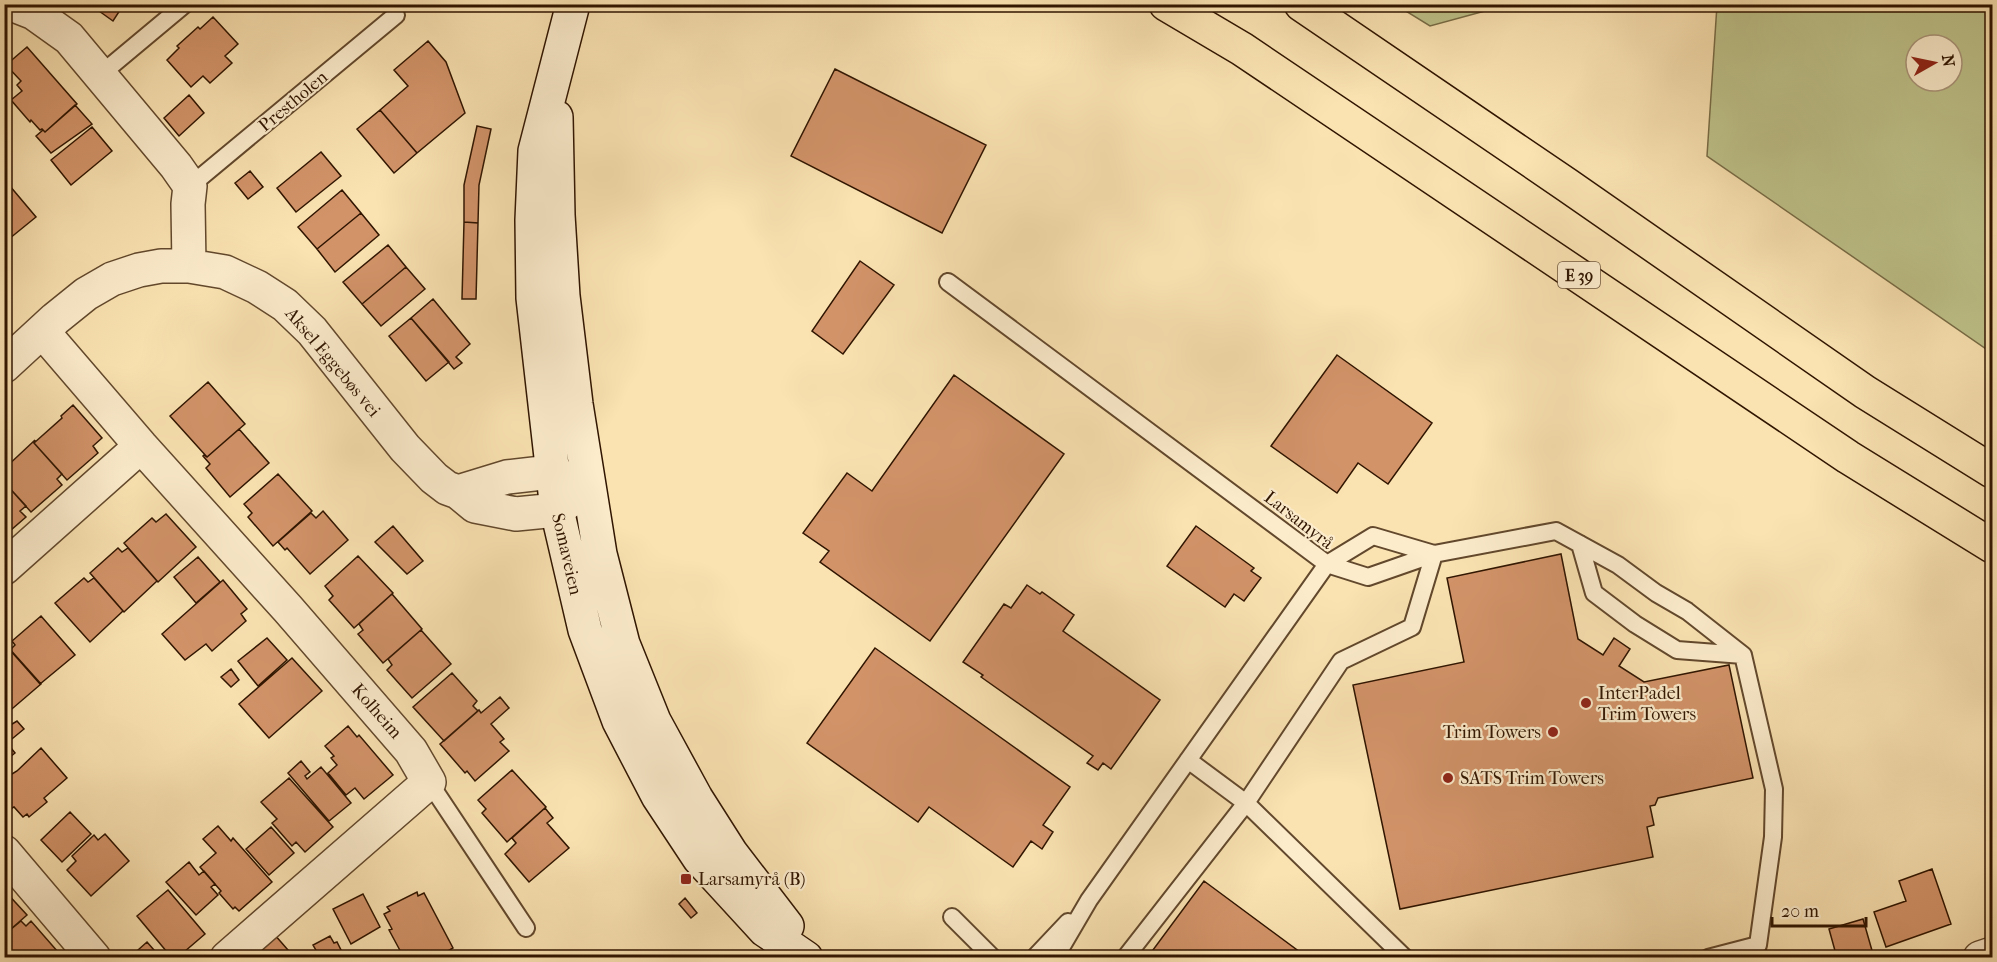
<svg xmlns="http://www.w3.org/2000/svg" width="1997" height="962" font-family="'IM FELL French Canon',serif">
  <rect width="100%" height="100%" fill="#fae2b1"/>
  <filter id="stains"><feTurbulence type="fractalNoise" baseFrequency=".00333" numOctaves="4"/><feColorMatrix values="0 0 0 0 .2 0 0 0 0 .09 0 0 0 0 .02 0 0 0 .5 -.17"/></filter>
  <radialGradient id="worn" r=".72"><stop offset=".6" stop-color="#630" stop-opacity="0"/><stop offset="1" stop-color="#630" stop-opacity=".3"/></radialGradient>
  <path fill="#bfc38b" stroke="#786c46" stroke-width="1.5" fill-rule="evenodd" d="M1396,5H1507L1430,26Z
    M1717,5H1992V353L1707,156ZM1916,45H1952V81H1916Z"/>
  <path fill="#d29369" stroke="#301500" stroke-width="1.5" d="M94,4H124L113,21L92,6Z
    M213,17L238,44L225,56L232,63L210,83L203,76L191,87L167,60L179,48L177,46L198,27L200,29Z
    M428,41L446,62L465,113L417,153L380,110L408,86L394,70Z
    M27,47L77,104L45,132L42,129L40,130L31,120L30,122L11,100L22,91L17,85L21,81L6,65Z
    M835,69L986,145L942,233L791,156Z
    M189,95L204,113L179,136L164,118Z
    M75,105L92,124L51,153L36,136L43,130L45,132Z
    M380,110L417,153L394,173L357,129Z
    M477,126L491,129L479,185L478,223L464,222V185Z
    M92,127L112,151L71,185L51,160Z
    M321,152L341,176L296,212L277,188Z
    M250,171L263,187L248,199L235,183Z
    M4,179L36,217L4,243Z
    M342,190L361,213L317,249L298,227Z
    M361,213L379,235L335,272L317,249Z
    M464,222L478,223L476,299H462Z
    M388,245L406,267L362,304L343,282Z
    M860,261L894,285L843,354L812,331Z
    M406,267L425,289L381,326L362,304Z
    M433,299L470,344L456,357L462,363L454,369L411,318Z
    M411,318L449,362L426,381L389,336Z
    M1337,355L1432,423L1388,484L1358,463L1337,493L1271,446Z
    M954,375L1064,454L930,641L820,562L829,551L803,533L847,473L872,491Z
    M208,382L245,424L207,457L170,416Z
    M73,405L102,438L93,446L98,453L67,480L34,443L62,418L61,416Z
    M239,429L269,463L230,497L206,468L210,464L203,456L204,455L207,457Z
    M35,440L34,443L62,474L57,479L62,485L31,512L4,482V469Z
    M278,474L312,511L273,546L248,517L252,513L244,504Z
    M4,482L26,506L20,511L26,517L4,536Z
    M323,511L348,540L310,574L287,548L285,550L278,542L311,513L316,518Z
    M166,514L196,547L158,582L124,543L152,518L156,522Z
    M393,526L423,561L407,574L375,542Z
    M1196,526L1254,568L1251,571L1261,578L1244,601L1234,594L1225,607L1167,566Z
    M118,548L122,552L128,548L157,581L124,612L90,573Z
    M1561,554L1578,639L1603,655L1614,638L1630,649L1619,666L1644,682L1729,665L1753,778L1658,798L1655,805L1650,806L1654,825L1647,827L1653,857L1400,909L1353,685L1464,662L1447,578Z
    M358,556L393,593L354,628L329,600L333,596L325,586Z
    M198,557L220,582L196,603L174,577Z
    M84,578L88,582L94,578L123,611L90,642L55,603Z
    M223,580L247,609L241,614L246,621L212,651L206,644L185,660L162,634Z
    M1027,585L1040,594L1042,592L1074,615L1063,631L1160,700L1111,769L1103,763L1098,770L1087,763L1093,756L981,677L983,675L963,662L1004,604L1011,608Z
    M392,594L422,629L383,663L358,634L363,630L359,624Z
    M41,616L75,655L40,684L10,650L15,645L12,641Z
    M421,630L451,664L412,698L387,670L392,665L388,659Z
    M267,638L287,660L258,686L238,661Z
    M7,646L41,684L6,714L4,648Z
    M875,648L1070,787L1043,825L1053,832L1042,849L1031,841L1013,867L929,807L918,822L807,743Z
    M292,658L322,691L269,738L239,704Z
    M231,669L239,680L231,687L221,677Z
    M452,673L477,701L473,706L478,711L444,741L413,707Z
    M500,697L509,708L491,724L504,739L500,742L509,751L475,781L467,771L465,773L440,744L479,710L481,713Z
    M17,721L24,729L7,743L15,753L4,762V729Z
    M348,726L357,737L359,735L393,775L364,799L355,788L346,795L328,773L337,765L331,758L334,756L325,746Z
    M41,748L67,778L44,798L47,802L29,817L27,814L23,817L14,807L10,809L4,803V773L8,770L12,774L17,771Z
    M301,761L310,772L305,776L307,779L321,767L351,803L329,821L288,773Z
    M512,770L546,807L507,842L482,813L486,809L478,800Z
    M289,778L333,827L305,852L296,842L292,846L272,823L277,819L261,802Z
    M545,808L553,818L547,823L569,848L529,882L505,854L516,843L512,838Z
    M70,812L91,834L62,862L41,840Z
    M218,826L231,841L233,838L272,882L239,911L235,907L233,909L219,893L221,891L200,867L216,853L203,839Z
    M271,827L294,853L269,875L246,849Z
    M105,834L129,861L91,896L67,870L76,861L72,856L94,835L98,840Z
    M189,862L199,875L204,871L215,884L211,887L218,895L196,915L166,882Z
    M1932,869L1951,924L1886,947L1874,912L1906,901L1899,881Z
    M1204,881L1308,958H1147Z
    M4,890L27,915L4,935Z
    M168,890L205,934L177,958H172L137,916Z
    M417,892L418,896L424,893L453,948L436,958H407L406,954L403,956L389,930L392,929L384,914L390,911L387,907Z
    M363,894L380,927L351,944L333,909Z
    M685,898L697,913L691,918L679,904Z
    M1863,919L1873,954L1859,958H1837L1829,929Z
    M21,921L26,926L31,921L58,952L52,958H4V935Z
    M274,934L295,958H253L251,955Z
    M330,936L334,943L337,942L345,958H307L317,952L313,945Z
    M147,942L161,958H129Z"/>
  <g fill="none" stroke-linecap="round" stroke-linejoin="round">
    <defs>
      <path id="service" d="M100,75L185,4
        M190,186L396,15
        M948,282L1327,564L1089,900L1055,958
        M1580,544L1594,593L1635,624L1677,650L1743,655
        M1327,564L1368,577L1434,554L1556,531L1618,565L1656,593L1687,611L1743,655L1774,789L1773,837L1758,945L1708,958
        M1327,564L1373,536L1434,554
        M1188,760L1246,803L1405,958
        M429,782L526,928
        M952,917L993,958
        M1034,958L1068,922
        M1125,958L1246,803L1341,661L1412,627L1434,554"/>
      <path id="minor" d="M11,4L34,13L69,38L176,166L190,186L188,204L189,266
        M43,332L141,446L288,609L411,751L429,782L227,958
        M4,366L55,319L86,294L112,279L139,270L161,266H189L225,272L257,287L285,305L312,331L405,448L434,478L447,488L458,492L475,506L516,514L557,510L588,487
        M458,492L507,477L551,472L578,483
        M4,568L141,446
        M4,852L94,958
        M1980,958L1992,954"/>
      <path id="secondary" d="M573,4L535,151L532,220L533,298L557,510L585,630L619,721L658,796L699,858L765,930L806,958
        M556,117L558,215L563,296L576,404L600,554L623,644L654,721L696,798L731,853L787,926"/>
      <path id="motorway" d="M1166,4L1242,49L1848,457L1992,546
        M1301,4L1567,185L1865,392L1992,471"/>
    </defs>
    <use href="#service" stroke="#62482c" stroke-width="20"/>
    <use href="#minor" stroke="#62482c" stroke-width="36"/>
    <use href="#secondary" stroke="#301500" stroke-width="36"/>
    <use href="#motorway" stroke="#301500" stroke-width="36"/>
    <use href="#service" stroke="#fceccc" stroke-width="16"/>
    <use href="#minor" stroke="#fceccc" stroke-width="33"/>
    <use href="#secondary" stroke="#fceccc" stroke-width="33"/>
    <use href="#motorway" stroke="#fae2b1" stroke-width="33"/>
  </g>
  <g fill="#8f2418" stroke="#fceccc" stroke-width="2">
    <circle cx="1586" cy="703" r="6"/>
    <circle cx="1553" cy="732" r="6"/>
    <circle cx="1448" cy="778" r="6"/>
    <rect x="680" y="873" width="12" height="12" rx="3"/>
  </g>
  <g text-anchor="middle" stroke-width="4.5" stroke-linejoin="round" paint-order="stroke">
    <rect fill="#fceccc" stroke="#6d563d" stroke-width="1.5" x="1558" y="262" width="42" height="26" rx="4.5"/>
    <g font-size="16" font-weight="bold" fill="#301500">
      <text x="1579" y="281">E 39</text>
    </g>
    <g font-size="18" fill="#301500" stroke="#fceccc">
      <text transform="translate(293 101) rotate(-40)" y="6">Prestholen</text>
      <text transform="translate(333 362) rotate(50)" y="6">Aksel Eggebøs vei</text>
      <text transform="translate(1299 520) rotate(38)" y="6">Larsamyrå</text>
      <text transform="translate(567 554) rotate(77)" y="6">Somaveien</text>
      <text transform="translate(377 711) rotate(49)" y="6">Kolheim</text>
    </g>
    <g font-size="18" fill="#301500" stroke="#fceccc" text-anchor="start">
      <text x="1598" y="699">InterPadel<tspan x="1598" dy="21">Trim Towers</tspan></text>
      <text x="1541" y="738" text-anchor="end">Trim Towers</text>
      <text x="1460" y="784">SATS Trim Towers</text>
      <text x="698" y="885">Larsamyrå (B)</text>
    </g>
  </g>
  <rect width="1997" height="962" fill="none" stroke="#fae2b1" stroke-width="24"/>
  <rect x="6" y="6" width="1985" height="950" fill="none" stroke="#301500" stroke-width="3"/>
  <rect x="12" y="12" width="1973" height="938" fill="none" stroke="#301500" stroke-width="1.5"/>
  <g transform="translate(1934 63) rotate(81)"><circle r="28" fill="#fceccc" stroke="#aa967a" stroke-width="1.5"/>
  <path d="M0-4.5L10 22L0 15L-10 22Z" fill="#8f2418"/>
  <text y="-9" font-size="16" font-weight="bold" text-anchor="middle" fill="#301500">N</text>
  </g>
  <path d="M1772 917v9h94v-9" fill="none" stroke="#301500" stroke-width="3"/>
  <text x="1781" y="917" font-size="18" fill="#301500" stroke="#fceccc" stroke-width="4.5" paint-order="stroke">20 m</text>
  <rect width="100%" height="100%" filter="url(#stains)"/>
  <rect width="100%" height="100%" fill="url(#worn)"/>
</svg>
